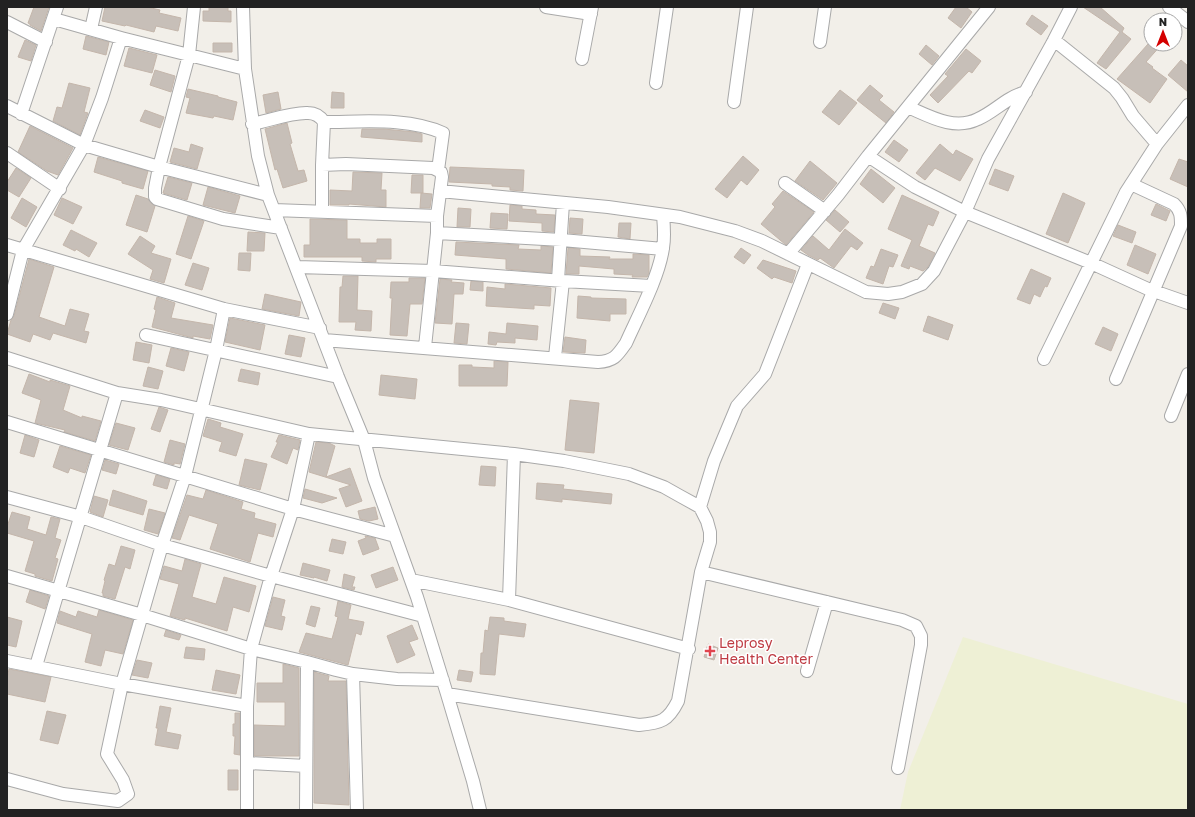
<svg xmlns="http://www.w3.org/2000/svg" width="1195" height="817" font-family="'Golos Text',sans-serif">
  <rect width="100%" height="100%" fill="#f2efe9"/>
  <path fill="#eef0d5" d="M963,637L1188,704V810H900L908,772Z"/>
  <path fill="#c7bfb8" stroke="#c4b6ab" d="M34,7H49L41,31L30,25V24L28,23Z
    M105,7H147L160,10L159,13L181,18L178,31L156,26L154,32L126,25L125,26L102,21Z
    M209,7H228V11H231V22L203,21V11H209Z
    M956,7H966L972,12L961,28L948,18Z
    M1083,7H1100L1124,28L1122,32L1131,39L1106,69L1097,63L1120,32Z
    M1032,15L1048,26L1041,35L1026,24Z
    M86,36L109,42L106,55L83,49Z
    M25,40L36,45L31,61L18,57Z
    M213,43H232V52H213Z
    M1148,44H1162L1146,62L1153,67L1152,68L1167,79L1150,103L1117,79Z
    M926,45L939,56L932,65L919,54Z
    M129,48L157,55L152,73L124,66Z
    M966,49L981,61L972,73L969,71L938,103L930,95L948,76L945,74Z
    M1181,60L1188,66V92L1168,75Z
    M155,70L175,76L171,92L150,85Z
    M69,83L90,88L84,112L88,113L80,135L53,121L57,107L62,108Z
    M870,85L883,96L879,100L894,112L886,123L857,100Z
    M188,89L218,96V97L237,102L233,120L214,116L213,118L186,113L190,98L186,97Z
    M840,90L857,103L839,125L822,112Z
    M278,92L281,109L266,113L263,95Z
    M332,92L344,93V108H331Z
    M145,110L164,117L160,128L140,121Z
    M287,123L292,143L290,144L298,171L304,170L307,181L283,188L277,169L275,170L265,129Z
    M30,126L73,148L58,175L47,171L18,152Z
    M362,129H384L414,132L422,134V142L361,137Z
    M894,140L908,150L899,162L885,152Z
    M191,144L203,148L197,169L170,162L174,148L189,152Z
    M940,144L953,155L956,150L973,159L960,181L935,168L925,180L916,173Z
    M743,156L759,170L747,185L741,180L727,198L715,189Z
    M98,157L148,171L143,189L122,183V181L94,172Z
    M1179,159L1188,162V187L1170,179Z
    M810,161L837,183L823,200L795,181Z
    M450,167L524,170L523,191L510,190V187L492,186V184L449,182Z
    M16,168L31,178L19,197L7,190V182Z
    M871,169L895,188L883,203L860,184Z
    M995,169L1014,176L1008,191L989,184Z
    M353,172L382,173L381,190H386V207L349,204V205H330V190L352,191Z
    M412,175H423V193H411Z
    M168,177L192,183L187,200L163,193Z
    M208,187L240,196L235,213L203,205Z
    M783,191L814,212L786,245L761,224L775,207L772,204Z
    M421,193L432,194L430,208H420Z
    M1063,193L1085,203L1068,243L1046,234Z
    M136,195L148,199L152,204L155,206L147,232L126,225Z
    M902,195L939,212L933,226L928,224L919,246L935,253L928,267L923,271L910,266L909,269L901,266L912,240L888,229Z
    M22,198L37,207L26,227L11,218Z
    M62,198L82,207L73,224L54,215Z
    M1156,204L1170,211L1166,221L1151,215Z
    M510,205L522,206V209L536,210V214L555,215L554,232L542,231V223L509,221Z
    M458,208L471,209L470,227H457Z
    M835,210L849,222L840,232L826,220Z
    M491,213L508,214L507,229L490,228Z
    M188,216L204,221L191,259L176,254Z
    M570,218L583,219L582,234L569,233Z
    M310,219L347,220V239H360V243H377V239H391V259H376V262L362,261V257H304V245H310Z
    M619,223H631L630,239L618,237Z
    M1118,225L1136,232L1132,243L1113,236Z
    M845,229L863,243L857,250L851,246L834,268L820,258L818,260L808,255L801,250L813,236L829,250Z
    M71,230L97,243L89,257L76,249L75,251L63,245Z
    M248,232L265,233L264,251H247Z
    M140,236L155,246L151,253L171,259L164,283L150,279L153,270L128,254Z
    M456,242L519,245L518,249L541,250V246L553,247L551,273L506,269V259L455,255Z
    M1135,245L1156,254L1148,274L1127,265Z
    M568,248L580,249V256L610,257L609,259H633V254L649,255V273L647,277H632L633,275L614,274V269L579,266V274H566Z
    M741,248L751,255L744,264L734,257Z
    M881,249L898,255L893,267L889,266L883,284L866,278L871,266L874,267Z
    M239,253H251L250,271L238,270Z
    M29,259L54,267L39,317L65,326L70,309L89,314L84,331L89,332L86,343L53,333L50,340L33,334L30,342L7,334L11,320L14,316Z
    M763,260L796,271L792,283L774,277L772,279L757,268Z
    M193,263L209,268L202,290L185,285Z
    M1031,269L1051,278L1047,287L1045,286L1040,297L1034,294L1030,304L1017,299Z
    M343,276H358L357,310L372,311L371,331L355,330L356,322H339L340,287H342Z
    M409,278H425L422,304H410L407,336L390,335L392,298H390L391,282H409Z
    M440,279L452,280L451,282L464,283L463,294H454L452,324L435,323Z
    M471,281L483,282V291L470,290Z
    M505,284L551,288L550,306L534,305V309L486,306L487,287L505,289Z
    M265,294L301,302L299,316L262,309Z
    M578,296L591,297V298L626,299V314H610V321L577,318Z
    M157,297L175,303L171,318L213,325L210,339L193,336V338L152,327L156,310L154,309Z
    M883,303L899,308L895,319L879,313Z
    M928,316L953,325L948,340L923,331Z
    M230,318L265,325L260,350L225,342Z
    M456,323L469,324L467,344L454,343Z
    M507,323L538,326L537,340L515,338V343L497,342L496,345L488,344L489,332L506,334Z
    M1103,327L1118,334L1111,351L1095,344Z
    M289,335L305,338L301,357L285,354Z
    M565,337L586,340L585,353L563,352Z
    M136,342L152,345L149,363L133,360Z
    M171,348L189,352L184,371L166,366Z
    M494,361L508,362L507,386H459V365H472V367L494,368Z
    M148,367L163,371L158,389L143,386Z
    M241,369L260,373L258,385L238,381Z
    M29,374L50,382V380L70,386L63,410L82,418V416L101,421L95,441L64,432L65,430L35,423L41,400L22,393Z
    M381,375L417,379L415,399L379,395Z
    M570,400L599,403L594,453L565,450Z
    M159,407L168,410L160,432L151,429Z
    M208,419L221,423L220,427L243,434L236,456L219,451L222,442L203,436Z
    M116,423L135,428L128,450L109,445Z
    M25,435L39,440L34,457L20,453Z
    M279,435L300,440L298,450L293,448L287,464L271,457L278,442H276Z
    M170,440L185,444L180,464L174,463V465L164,462Z
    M316,442L329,443L335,446L326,477L350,468L362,501L346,507L339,489L351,485L309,472Z
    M60,446L91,455L85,473L70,468L68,473L53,467Z
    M245,459L267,464L260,490L239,485Z
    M105,460L119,464L116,474L102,470Z
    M481,466L496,467L495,486L479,485Z
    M156,475L170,479L167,489L153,485Z
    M537,483L564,485L563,489L612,494L611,504L562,499V502L536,499Z
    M305,489L337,498L322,503L303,498Z
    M113,490L147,501L143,515L109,505Z
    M206,490L243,502L241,509L255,513L254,518L276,524L273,537L258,533L250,562L210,549L218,524L189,515L180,540L172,538L187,495L203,499Z
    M94,496L108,500L103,517L90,512Z
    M375,507L378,519L369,521L360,519L358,511Z
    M149,509L165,513L158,534L144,530Z
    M12,512L30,517L27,529L46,535L51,517L60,519L55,538L61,540L55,558L58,559L52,581L35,576V574L25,571L34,541L7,533V527Z
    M365,536L375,538L379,549L363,555L358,541L366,538Z
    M332,539L346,542L343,554L329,551Z
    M121,546L135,550L130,569L125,567L115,599L103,596V593H102L105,581L104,580L109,564L115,566Z
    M185,559L201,564L192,597L216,604L224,577L256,586L249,612L233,607L227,631L185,618V620L170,616L179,584L160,579L164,566L182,571Z
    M303,563L330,570L327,581L314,577V578L300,575Z
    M393,567L398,580L376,588L371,575Z
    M344,574L355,577L352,587H355L354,590L342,587Z
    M30,590L49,596L45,609L26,602Z
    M273,597L285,600L281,616L285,617L282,630L265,626Z
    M338,601L351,605L348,619L364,622L361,635L356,633L348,665L299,652L306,633L332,639L338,617L335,616Z
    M311,606L320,608L315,627L306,624Z
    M99,610L133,620L123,654L105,650L101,666L85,662L92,634L57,623L60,611L76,617L78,611L97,617Z
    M7,617L22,621L16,647L7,645Z
    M490,617L504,618V621L526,624L524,637L499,634L495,675L480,674L481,653H483L485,630L488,631Z
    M412,625L418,639L409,642L415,655L397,663L387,636Z
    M166,630L181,635L179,640L164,636Z
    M708,644L718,648L714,660L704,657Z
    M186,647L205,649L204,660L184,658Z
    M137,660L152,663L148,678L132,675Z
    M283,664L299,668V756H254V725L285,726V702H257V683H283Z
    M9,669L51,677L45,702L7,694V679Z
    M216,670L240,675L236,694L212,690Z
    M459,670L473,672L471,682L457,680Z
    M314,672L329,676L328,681H346L349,805L314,803Z
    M160,706L171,708L166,732L181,735L178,749L155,745L158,728H156Z
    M47,711L66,715L58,744L40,740Z
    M235,713H240V755L234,754L235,736H233V724H235Z
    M228,770H238V790H228Z"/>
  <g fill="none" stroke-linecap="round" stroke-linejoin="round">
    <defs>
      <path id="minor" d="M194,7L189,55L159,167L155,188V197L157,199L223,219L281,228
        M243,7L245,69L258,156L268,195L338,377L364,440L374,478L417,597L447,694L473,781L480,810
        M546,7L591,14
        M1169,7L1188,22
        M54,19L121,38L245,69
        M7,22L46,42
        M91,29L96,7
        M1054,40L1114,88L1122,98L1133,116L1157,144
        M820,42L825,7
        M582,59L592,7
        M656,83L667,7
        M734,102L747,7
        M7,106L84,145L159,167L268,195
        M908,107C929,116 954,131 978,119C996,111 1005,98 1026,92
        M21,114L57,7
        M324,122C362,122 408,117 443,133L438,170
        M252,124C269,121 291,112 308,113C315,113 320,116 324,122L322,165
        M7,153L60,189
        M868,156L915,187L965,212L1091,263L1148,289L1188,303
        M785,183L825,211
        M440,191L608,207L680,217L735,231L762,241L866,292L888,294L902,292L922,284L934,271L965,212L988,159L1052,44L1071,7
        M274,210L437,216
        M322,211V165L346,164L433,168L441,172L442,177L437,216V233L425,347
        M437,233L562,240L663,249
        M7,245L224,309L320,328
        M788,254L838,195L868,156L989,7
        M297,267L433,271L563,281L651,286
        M558,280L563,203
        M7,314L23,250L84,145L102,98L121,38
        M146,335L338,377
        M324,340L598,362C614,361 617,356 626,343C638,316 659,277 663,248C665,237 664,226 663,215
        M555,357L563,281
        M7,358L117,393L161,400L309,434L514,454L564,461L629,474L664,487L680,496L700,507L707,521L710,532V542L701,572L678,701C668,721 661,723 639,725L447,694
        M1044,359L1126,192L1157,144L1188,105
        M1116,379L1181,226C1181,216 1181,211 1174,204L1131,184
        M1171,416L1188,374
        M7,422L293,509L395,536
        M7,497L81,517L162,545L271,576L423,616
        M700,507L714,461L737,406L765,374L808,264
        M701,572L902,620L916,626L921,636V645L898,768
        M7,576L142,615L251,649L307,662L336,670L353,674L397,679L443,680
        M411,580L509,600L689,649
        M509,600L514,454
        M7,661L122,684L247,706
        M36,666L117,393
        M807,671L827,602
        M353,674L357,810
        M248,763L306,766
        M7,779L63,794L118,801L128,794L123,780L107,754L122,684L162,545L185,476L216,350L224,309
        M247,810V706L251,649L271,576L293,509L309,434
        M306,810L307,662"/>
    </defs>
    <use href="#minor" stroke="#a9a9a9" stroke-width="14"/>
    <use href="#minor" stroke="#fff" stroke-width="12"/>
  </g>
  <path fill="#e0444e" stroke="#fff" stroke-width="1.5" d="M708 645h4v4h4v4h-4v4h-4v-4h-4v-4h4z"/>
  <g text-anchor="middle" stroke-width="3" stroke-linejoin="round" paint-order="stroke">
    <g font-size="14" fill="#be3a42" stroke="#fff" text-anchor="start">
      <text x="719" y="648">Leprosy<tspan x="719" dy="16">Health Center</tspan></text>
    </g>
  </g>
  <rect width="1195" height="817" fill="none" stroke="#222222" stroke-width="16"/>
  <g transform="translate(1163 32)"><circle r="19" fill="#ffffff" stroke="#a7a7a7"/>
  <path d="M0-3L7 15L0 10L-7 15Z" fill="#d40000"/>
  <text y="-6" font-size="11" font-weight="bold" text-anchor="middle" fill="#222222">N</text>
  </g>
</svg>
